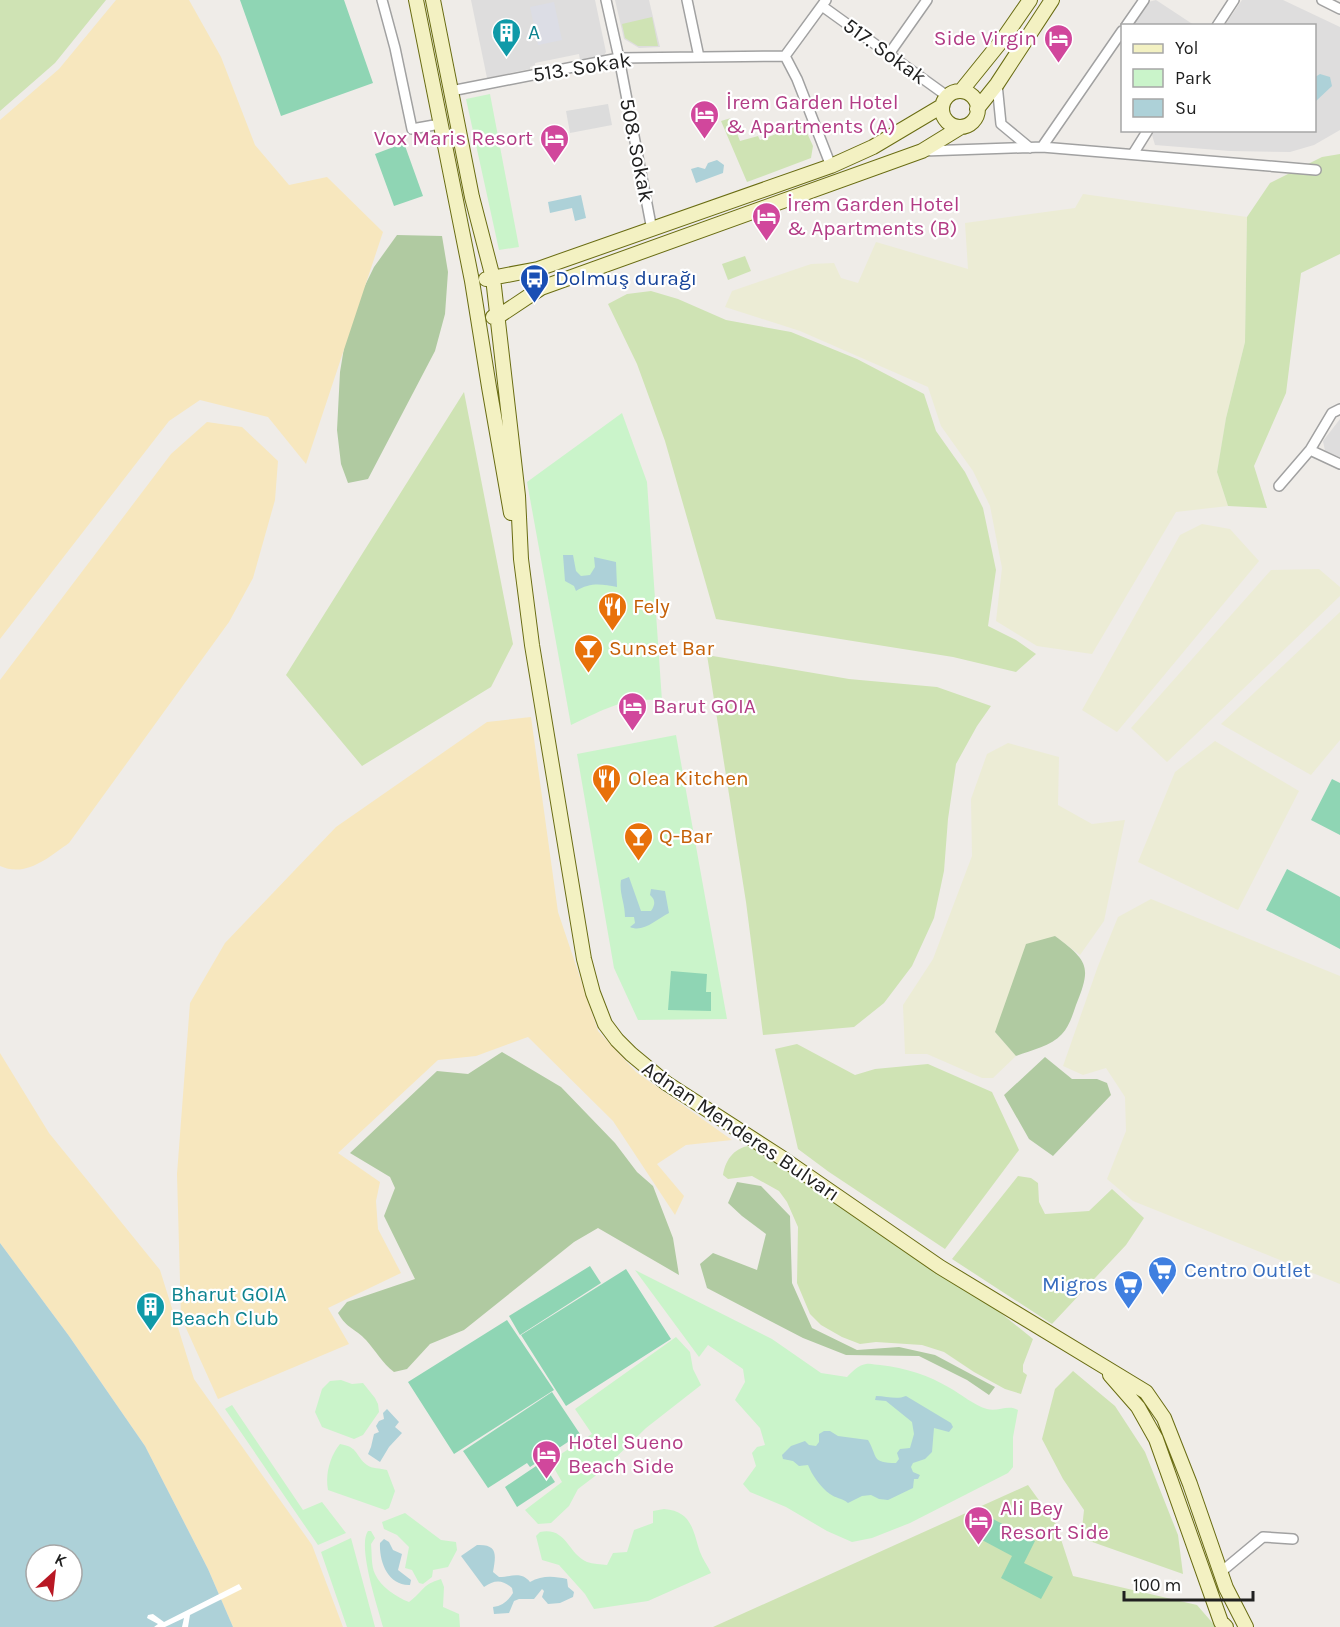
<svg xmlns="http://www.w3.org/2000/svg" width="1340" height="1627" font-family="Karla,sans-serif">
  <rect width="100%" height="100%" fill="#efece8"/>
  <path fill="#dedddd" d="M471,0H595L606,52L604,55L580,60L579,54L535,63V65L530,67V69L487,78Z
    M615,0H649L660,47L639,48L624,39Z
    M1156,0L1194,25H1132L1148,2Z
    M1242,0H1283L1340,27V130L1314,145L1290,152L1230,151L1155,145L1152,135L1155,130H1314V26L1225,25Z
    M1340,419V459L1325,451L1323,441Z"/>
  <path fill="#ececd5" d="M1083,194L1247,217L1245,342L1226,418L1217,472L1228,506L1176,512L1092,654L1037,646L996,621L1002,568L990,506L973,471L941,426L928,387L800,331L725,307L732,291L811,264L834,263L841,278L858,283L876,242L968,269L965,223L1075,208Z
    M1202,524L1230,529L1259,561L1117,732L1082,710L1180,535Z
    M1319,569L1340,587V596L1167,762L1131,728L1271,570Z
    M1340,612V740L1311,775L1221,724Z
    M1215,741L1299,791L1238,910L1138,862L1175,772Z
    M1008,743L1059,757L1058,805L1092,824L1125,820L1104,921L1080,955L1055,936L995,1032L1016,1056L993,1078H982L927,1054H905L903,1005L933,959L972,856L971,799L987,754Z
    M1151,899L1340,976V1284L1133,1201L1107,1179L1126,1131L1125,1097L1106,1068L1083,1075L1063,1066L1098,966L1118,917Z"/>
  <path fill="#cfe3b4" d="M0,0H106L55,63L0,111Z
    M652,17L658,46H638L625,38L622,24Z
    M731,118L740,141L758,136L760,140L803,124L813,146L811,158L747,182L721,121Z
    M1340,154V254L1301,273L1286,393L1254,466L1267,508L1228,506L1217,472L1226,418L1245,342L1247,217L1270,183L1322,157Z
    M745,256L751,271L728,280L722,264Z
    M651,291L678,299L726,320L791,332L857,359L924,394L936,431L965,472L983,508L996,570L988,626L1016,640L1036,654L1016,672L953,657L716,619L665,441L637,364L608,304L627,294Z
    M464,392L513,644L491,687L362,766L286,675Z
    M707,655L849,679L937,687L991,706L977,726L956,764L948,819L944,871L934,918L912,966L884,1003L854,1027L763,1035L746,902Z
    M797,1044L855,1075L875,1069L928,1064L992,1092L1019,1150L945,1249L829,1172L798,1149L775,1049Z
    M753,1145L992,1306L1033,1339L1023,1365V1372L1027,1375L1021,1394L1005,1389L974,1372L944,1352L922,1345L876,1342L860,1344L842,1337L821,1325L810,1314L797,1283L798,1227L787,1202L779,1191L752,1176L728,1179L723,1175C726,1158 735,1147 753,1145Z
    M1018,1176L1031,1178L1038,1183L1039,1202L1045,1214L1089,1211L1112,1189L1144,1218L1126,1245L1052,1324L952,1259Z
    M1073,1371L1115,1406L1145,1452L1178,1535L1183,1574L1081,1538L1084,1510L1063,1479L1042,1439L1055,1389Z
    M1028,1485L1056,1524L1073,1576L1197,1605L1216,1627H713Z"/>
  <path fill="#b0caa1" d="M397,235L442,236L448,272L445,314L435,351L368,479L348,483L341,464L337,430L340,372L349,318L374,267Z
    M1055,936C1088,961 1092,966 1076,1005C1073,1014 1069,1027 1062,1034C1051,1046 1032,1050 1016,1056L995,1032L1026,944Z
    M502,1052L561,1087L615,1143L637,1172L653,1186L673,1238L679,1275L598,1228L574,1242L464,1330L430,1344L407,1369L394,1372C382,1363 376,1351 366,1340C355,1328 347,1329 338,1313L347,1302L415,1279L384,1216L395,1188L390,1177L350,1153L437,1071L468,1074Z
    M1045,1057L1072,1079H1097L1107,1083L1111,1095L1053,1156L1029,1139L1004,1095Z
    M737,1182L761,1186L790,1216L792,1283L812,1328L857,1350L899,1347L935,1355L995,1387L989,1395L967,1380L919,1356L846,1355L803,1338L707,1288L700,1264L713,1253L757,1270L766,1234L742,1216L728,1203Z"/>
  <path fill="#f7e7be" d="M116,0H189L221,57L255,145L289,185L327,177L383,232L306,464L268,417L200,400L169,421L0,639V120L59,69Z
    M207,422L242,427L278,461L275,500L253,578L229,622L69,843C49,857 26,878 0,866V680L171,454Z
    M531,717L558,912L598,1031L636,1072L732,1140L686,1145L657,1164L684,1196L675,1215L613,1121L528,1037L476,1056L438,1060L338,1153L380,1182L376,1201L378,1229L401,1273L328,1308L349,1344L218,1399L181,1317L177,1174L190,1003L225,943L336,827L487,722Z
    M0,1053L49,1133L160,1270L194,1379L312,1545L343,1627H233L208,1569L145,1446L69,1336L0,1243Z"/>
  <path fill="#caf4ca" d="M490,94L519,247L499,250L466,99Z
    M622,413L647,482L662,701C627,695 601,711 571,725L527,482Z
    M676,735L727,1019L638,1020L614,968L577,754Z
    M635,1270L772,1339L821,1373L847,1377C852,1372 858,1365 866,1364C870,1363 876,1365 880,1365C906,1368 928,1375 950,1388C961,1394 975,1406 987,1409C998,1412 1008,1404 1018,1410L1013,1437V1467L1008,1473L910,1523L872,1538L852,1542L827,1531L786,1507L750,1492L743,1484L756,1466L752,1453L757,1447L765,1445L760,1428L735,1400L745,1382L743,1369L708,1345L699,1357Z
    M676,1337L690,1352L693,1369L701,1385L646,1428L603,1470L578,1489L569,1506L551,1523L538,1524L525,1510L562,1482L550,1461L592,1434L575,1409Z
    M341,1380L352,1384L363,1383L375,1398L378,1404L379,1412L363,1435L354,1439L322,1427L315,1412L322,1389L330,1381Z
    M232,1405L303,1510L322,1502L346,1533L318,1545L225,1409Z
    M340,1444C359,1447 355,1456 367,1465C372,1469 380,1468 387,1470L395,1491L389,1508L385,1510L328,1490C325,1474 330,1456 340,1444Z
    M664,1509C692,1511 693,1531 700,1552C703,1560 708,1566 711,1573L648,1601L594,1609L585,1594L559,1565L542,1560L536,1536L540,1532C567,1527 567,1553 587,1562C593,1564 601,1564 607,1565L613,1553L627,1552L634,1530L653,1523V1511Z
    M405,1513L441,1540L456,1542L457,1550L448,1567L433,1570L432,1577L423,1584L419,1583L412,1570L405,1568L409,1547L397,1535L384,1529L382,1522Z
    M368,1531H371L375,1538L371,1544C372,1553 371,1566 375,1574C381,1587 396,1597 409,1602C424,1591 421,1585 441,1579L444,1587L443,1607L459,1614L460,1627H383C378,1608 357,1546 368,1531Z
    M351,1538L375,1627H347L321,1552Z"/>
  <path fill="#8fd5b4" d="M240,0H344L373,83L281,116Z
    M404,143L423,196L394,206L375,154Z
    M1332,779L1340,783V835L1311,820Z
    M1287,869L1340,897V949L1266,910Z
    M671,971L707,974L706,992H711V1011L668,1010Z
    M590,1266L601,1283L520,1335L509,1316Z
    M626,1269L671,1339L566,1406L521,1335Z
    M507,1320L554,1390L454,1454L408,1382Z
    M552,1392L580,1434L530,1467L527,1463L488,1488L463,1451Z
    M542,1462L555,1482L517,1507L505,1487Z
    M993,1519L1035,1541L1024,1563L1053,1577L1041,1599L1001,1578L1012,1556L982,1540Z"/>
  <path fill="#dcdcdc" d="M608,104L612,125L570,133L566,111Z"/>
  <path fill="#dcdde5" d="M554,2L562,40L538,45L530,7Z"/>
  <path fill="#add1d8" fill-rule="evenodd" d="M1320,74L1330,77L1332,86L1315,102V77Z
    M717,160L724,165L723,173L696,183L691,169L698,167L705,169L708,163Z
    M581,195L586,218L575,221L572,208L550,213L548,202Z
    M563,555H573L576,571L581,576L590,575L595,567L594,557L616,562L617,587C602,584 590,582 576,591L574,586L565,581Z
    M629,877L641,911H651C655,905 656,900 650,895L651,889L665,891L669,913C657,919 643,933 630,927L635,923L634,917H625C625,903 619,893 621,880Z
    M0,1243L69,1336L145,1446L208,1569L233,1627H0ZM36,1555H72V1591H36Z
    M876,1396C887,1396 896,1400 906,1396L951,1423L953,1427L949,1432L934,1428L932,1452L925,1459L913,1463L911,1467L913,1472L920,1475L918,1479H914L913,1488L888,1500L879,1499L871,1495L862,1496L848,1503C842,1498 835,1498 830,1494C821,1488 812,1475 808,1465L799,1466L793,1461L783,1459L782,1455L791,1446L805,1441L809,1445L816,1446L819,1442V1434L824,1431H830L838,1436L868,1440C878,1457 871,1463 896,1463L899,1459L897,1453L900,1449L910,1448L914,1434L912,1422L886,1401L875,1400Z
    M387,1409L399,1422L395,1427L402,1433L389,1447L380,1462L368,1454L371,1447L374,1434L379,1432L376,1426L379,1421L384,1419L383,1413Z
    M384,1539L389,1542L393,1550L402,1554L398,1570L411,1580L410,1585C388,1586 379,1562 380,1543Z
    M477,1545C498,1544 496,1555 493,1572L499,1577C511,1577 521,1571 530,1582C542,1575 554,1576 567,1579L568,1587L574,1592L573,1597L560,1603L548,1604L542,1597L544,1591L542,1589L534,1599H519L514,1601L509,1613L494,1614L493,1607C502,1606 508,1601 513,1593L512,1588C502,1579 494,1580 484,1587L461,1556Z"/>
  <path fill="#fff" d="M239,1584L242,1589L190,1615L188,1627H182L184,1618L165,1627H154L158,1624L147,1618L148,1615L153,1614L164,1622Z"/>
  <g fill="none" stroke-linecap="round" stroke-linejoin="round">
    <defs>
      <path id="street" d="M382,0L395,48L412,129L440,124
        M606,0L619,58L652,230
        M687,0L699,57
        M1322,0L1340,9
        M822,6L947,96
        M1126,26L1144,0
        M1217,26L1234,0
        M889,54L927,0
        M785,56L797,79L831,166
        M785,56L826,0
        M997,84L1001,124L1030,148
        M451,91L619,58L785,56
        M1042,147L1122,31
        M924,151L1042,147L1316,170
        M1133,154L1148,130
        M1310,450L1340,464
        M1279,486L1310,450L1332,413L1340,409
        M1221,1572L1263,1537L1293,1539"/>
      <path id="secondary" d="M416,0L472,281L489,387L511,513
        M433,0L472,197L493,278L518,496L521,559L532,645L584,959L593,993L605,1024L617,1040L631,1054L666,1083L782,1158L940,1267L1146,1392L1164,1418L1190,1484L1226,1588L1246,1627
        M961,91L1003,39L1030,0
        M942 109a18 18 0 1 1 36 0a18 18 0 1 1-36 0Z
        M977,109L997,84L1052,0
        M486,279L538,269L831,166L873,147L942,106
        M493,317L499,316L541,288L922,151L961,127
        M1110,1375L1138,1407L1156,1439L1221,1622L1226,1627"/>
    </defs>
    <use href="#street" stroke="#a1a1a1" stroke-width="12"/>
    <use href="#secondary" stroke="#696c12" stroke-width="16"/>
    <use href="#street" stroke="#fff" stroke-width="9"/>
    <use href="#secondary" stroke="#f3f1c2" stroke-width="14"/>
  </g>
  <defs>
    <symbol id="building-pin" viewBox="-11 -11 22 30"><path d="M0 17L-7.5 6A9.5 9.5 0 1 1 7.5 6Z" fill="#0f9aa8" stroke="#fff"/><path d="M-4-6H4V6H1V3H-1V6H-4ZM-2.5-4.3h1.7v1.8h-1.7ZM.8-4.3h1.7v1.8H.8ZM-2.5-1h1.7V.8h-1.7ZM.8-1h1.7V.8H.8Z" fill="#fff"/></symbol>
    <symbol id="hotel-pin" viewBox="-11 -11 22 30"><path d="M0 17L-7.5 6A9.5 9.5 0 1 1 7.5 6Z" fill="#d1479c" stroke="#fff"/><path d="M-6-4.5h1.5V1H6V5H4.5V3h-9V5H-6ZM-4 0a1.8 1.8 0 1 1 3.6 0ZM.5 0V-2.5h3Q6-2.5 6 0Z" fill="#fff"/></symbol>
    <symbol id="bus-pin" viewBox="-11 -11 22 30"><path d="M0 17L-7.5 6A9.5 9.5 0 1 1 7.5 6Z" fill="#1a4fb4" stroke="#fff"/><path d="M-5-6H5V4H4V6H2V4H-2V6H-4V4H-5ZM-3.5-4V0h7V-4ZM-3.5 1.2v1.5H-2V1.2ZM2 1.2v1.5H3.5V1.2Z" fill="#fff"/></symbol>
    <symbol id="restaurant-pin" viewBox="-11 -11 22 30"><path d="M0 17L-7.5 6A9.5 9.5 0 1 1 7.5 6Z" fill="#e8710a" stroke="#fff"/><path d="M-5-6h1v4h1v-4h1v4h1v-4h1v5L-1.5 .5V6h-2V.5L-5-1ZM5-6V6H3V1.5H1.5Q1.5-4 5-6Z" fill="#fff"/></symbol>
    <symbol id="bar-pin" viewBox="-11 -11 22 30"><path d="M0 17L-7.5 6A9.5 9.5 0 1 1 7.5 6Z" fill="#e8710a" stroke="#fff"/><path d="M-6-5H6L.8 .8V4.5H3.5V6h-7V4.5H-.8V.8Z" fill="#fff"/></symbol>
    <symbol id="supermarket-pin" viewBox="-11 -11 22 30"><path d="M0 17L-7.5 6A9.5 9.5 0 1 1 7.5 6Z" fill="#3f7fe0" stroke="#fff"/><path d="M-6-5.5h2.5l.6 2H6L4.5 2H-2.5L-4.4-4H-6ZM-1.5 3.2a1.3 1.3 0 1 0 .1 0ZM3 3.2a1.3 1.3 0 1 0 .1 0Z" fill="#fff"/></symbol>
  </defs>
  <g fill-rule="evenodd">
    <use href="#building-pin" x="490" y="16" width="33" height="45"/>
    <use href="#hotel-pin" x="1042" y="22" width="33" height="45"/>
    <use href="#hotel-pin" x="688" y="98" width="33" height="45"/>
    <use href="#hotel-pin" x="538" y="122" width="33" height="45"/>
    <use href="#hotel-pin" x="750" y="200" width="33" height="45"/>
    <use href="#bus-pin" x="518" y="262" width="33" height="45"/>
    <use href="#restaurant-pin" x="596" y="590" width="33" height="45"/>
    <use href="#bar-pin" x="572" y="632" width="33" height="45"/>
    <use href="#hotel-pin" x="616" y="690" width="33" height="45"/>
    <use href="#restaurant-pin" x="590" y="762" width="33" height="45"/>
    <use href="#bar-pin" x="622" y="820" width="33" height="45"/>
    <use href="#supermarket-pin" x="1146" y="1254" width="33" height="45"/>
    <use href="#supermarket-pin" x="1112" y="1268" width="33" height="45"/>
    <use href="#building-pin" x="134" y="1290" width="33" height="45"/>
    <use href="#hotel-pin" x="530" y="1438" width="33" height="45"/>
    <use href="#hotel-pin" x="962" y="1504" width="33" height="45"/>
  </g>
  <g text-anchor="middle" stroke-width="4.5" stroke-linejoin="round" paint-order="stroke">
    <g font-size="21" fill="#0d838f" stroke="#fff" text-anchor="start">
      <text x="528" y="39">A</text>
      <text x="171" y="1301">Bharut GOIA<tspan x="171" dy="24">Beach Club</tspan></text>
    </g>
    <g font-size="21" fill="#b23c85" stroke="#fff" text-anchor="start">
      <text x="1037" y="45" text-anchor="end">Side Virgin</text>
      <text x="726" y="109">İrem Garden Hotel<tspan x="726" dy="24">&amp; Apartments (A)</tspan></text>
      <text x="533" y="145" text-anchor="end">Vox Maris Resort</text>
      <text x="787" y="211">İrem Garden Hotel<tspan x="787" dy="24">&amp; Apartments (B)</tspan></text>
      <text x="653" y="713">Barut GOIA</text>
      <text x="568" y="1449">Hotel Sueno<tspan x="568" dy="24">Beach Side</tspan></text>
      <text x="1000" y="1515">Ali Bey<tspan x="1000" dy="24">Resort Side</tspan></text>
    </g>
    <g font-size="21" fill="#202020" stroke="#fff">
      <text transform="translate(885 51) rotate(36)" y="7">517. Sokak</text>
      <text transform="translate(582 67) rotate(-9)" y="7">513. Sokak</text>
      <text transform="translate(637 150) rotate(79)" y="7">508. Sokak</text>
      <text transform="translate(741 1131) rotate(34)" y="7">Adnan Menderes Bulvarı</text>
    </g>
    <g font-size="21" fill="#164399" stroke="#fff" text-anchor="start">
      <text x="555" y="285">Dolmuş durağı</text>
    </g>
    <g font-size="21" fill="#c56008" stroke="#fff" text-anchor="start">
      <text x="633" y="613">Fely</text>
      <text x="609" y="655">Sunset Bar</text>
      <text x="628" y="785">Olea Kitchen</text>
      <text x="659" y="843">Q-Bar</text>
    </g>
    <g font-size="21" fill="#366cbe" stroke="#fff" text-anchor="start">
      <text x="1184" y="1277">Centro Outlet</text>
      <text x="1108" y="1291" text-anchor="end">Migros</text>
    </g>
  </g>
  <rect x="1121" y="24" width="195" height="108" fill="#ffffff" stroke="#a6a6a6" stroke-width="1.5"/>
  <rect x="1133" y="44" width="30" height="9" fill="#f3f1c2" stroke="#a6a6a6" stroke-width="1.5"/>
  <text x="1175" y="54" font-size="18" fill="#202020">Yol</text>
  <rect x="1133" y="69" width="30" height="18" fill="#caf4ca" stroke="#a6a6a6" stroke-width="1.5"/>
  <text x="1175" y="84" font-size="18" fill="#202020">Park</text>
  <rect x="1133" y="99" width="30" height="18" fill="#add1d8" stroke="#a6a6a6" stroke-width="1.5"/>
  <text x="1175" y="114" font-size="18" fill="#202020">Su</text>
  <g transform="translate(54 1573) rotate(27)"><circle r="28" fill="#ffffff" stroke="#a6a6a6" stroke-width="1.5"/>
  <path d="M0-4.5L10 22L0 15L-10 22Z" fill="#b81824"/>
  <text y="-9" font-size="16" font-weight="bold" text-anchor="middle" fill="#202020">K</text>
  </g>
  <path d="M1124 1591v9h129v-9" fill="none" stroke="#202020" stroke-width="3"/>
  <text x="1133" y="1591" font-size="18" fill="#202020" stroke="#ffffff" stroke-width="4.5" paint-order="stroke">100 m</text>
</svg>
